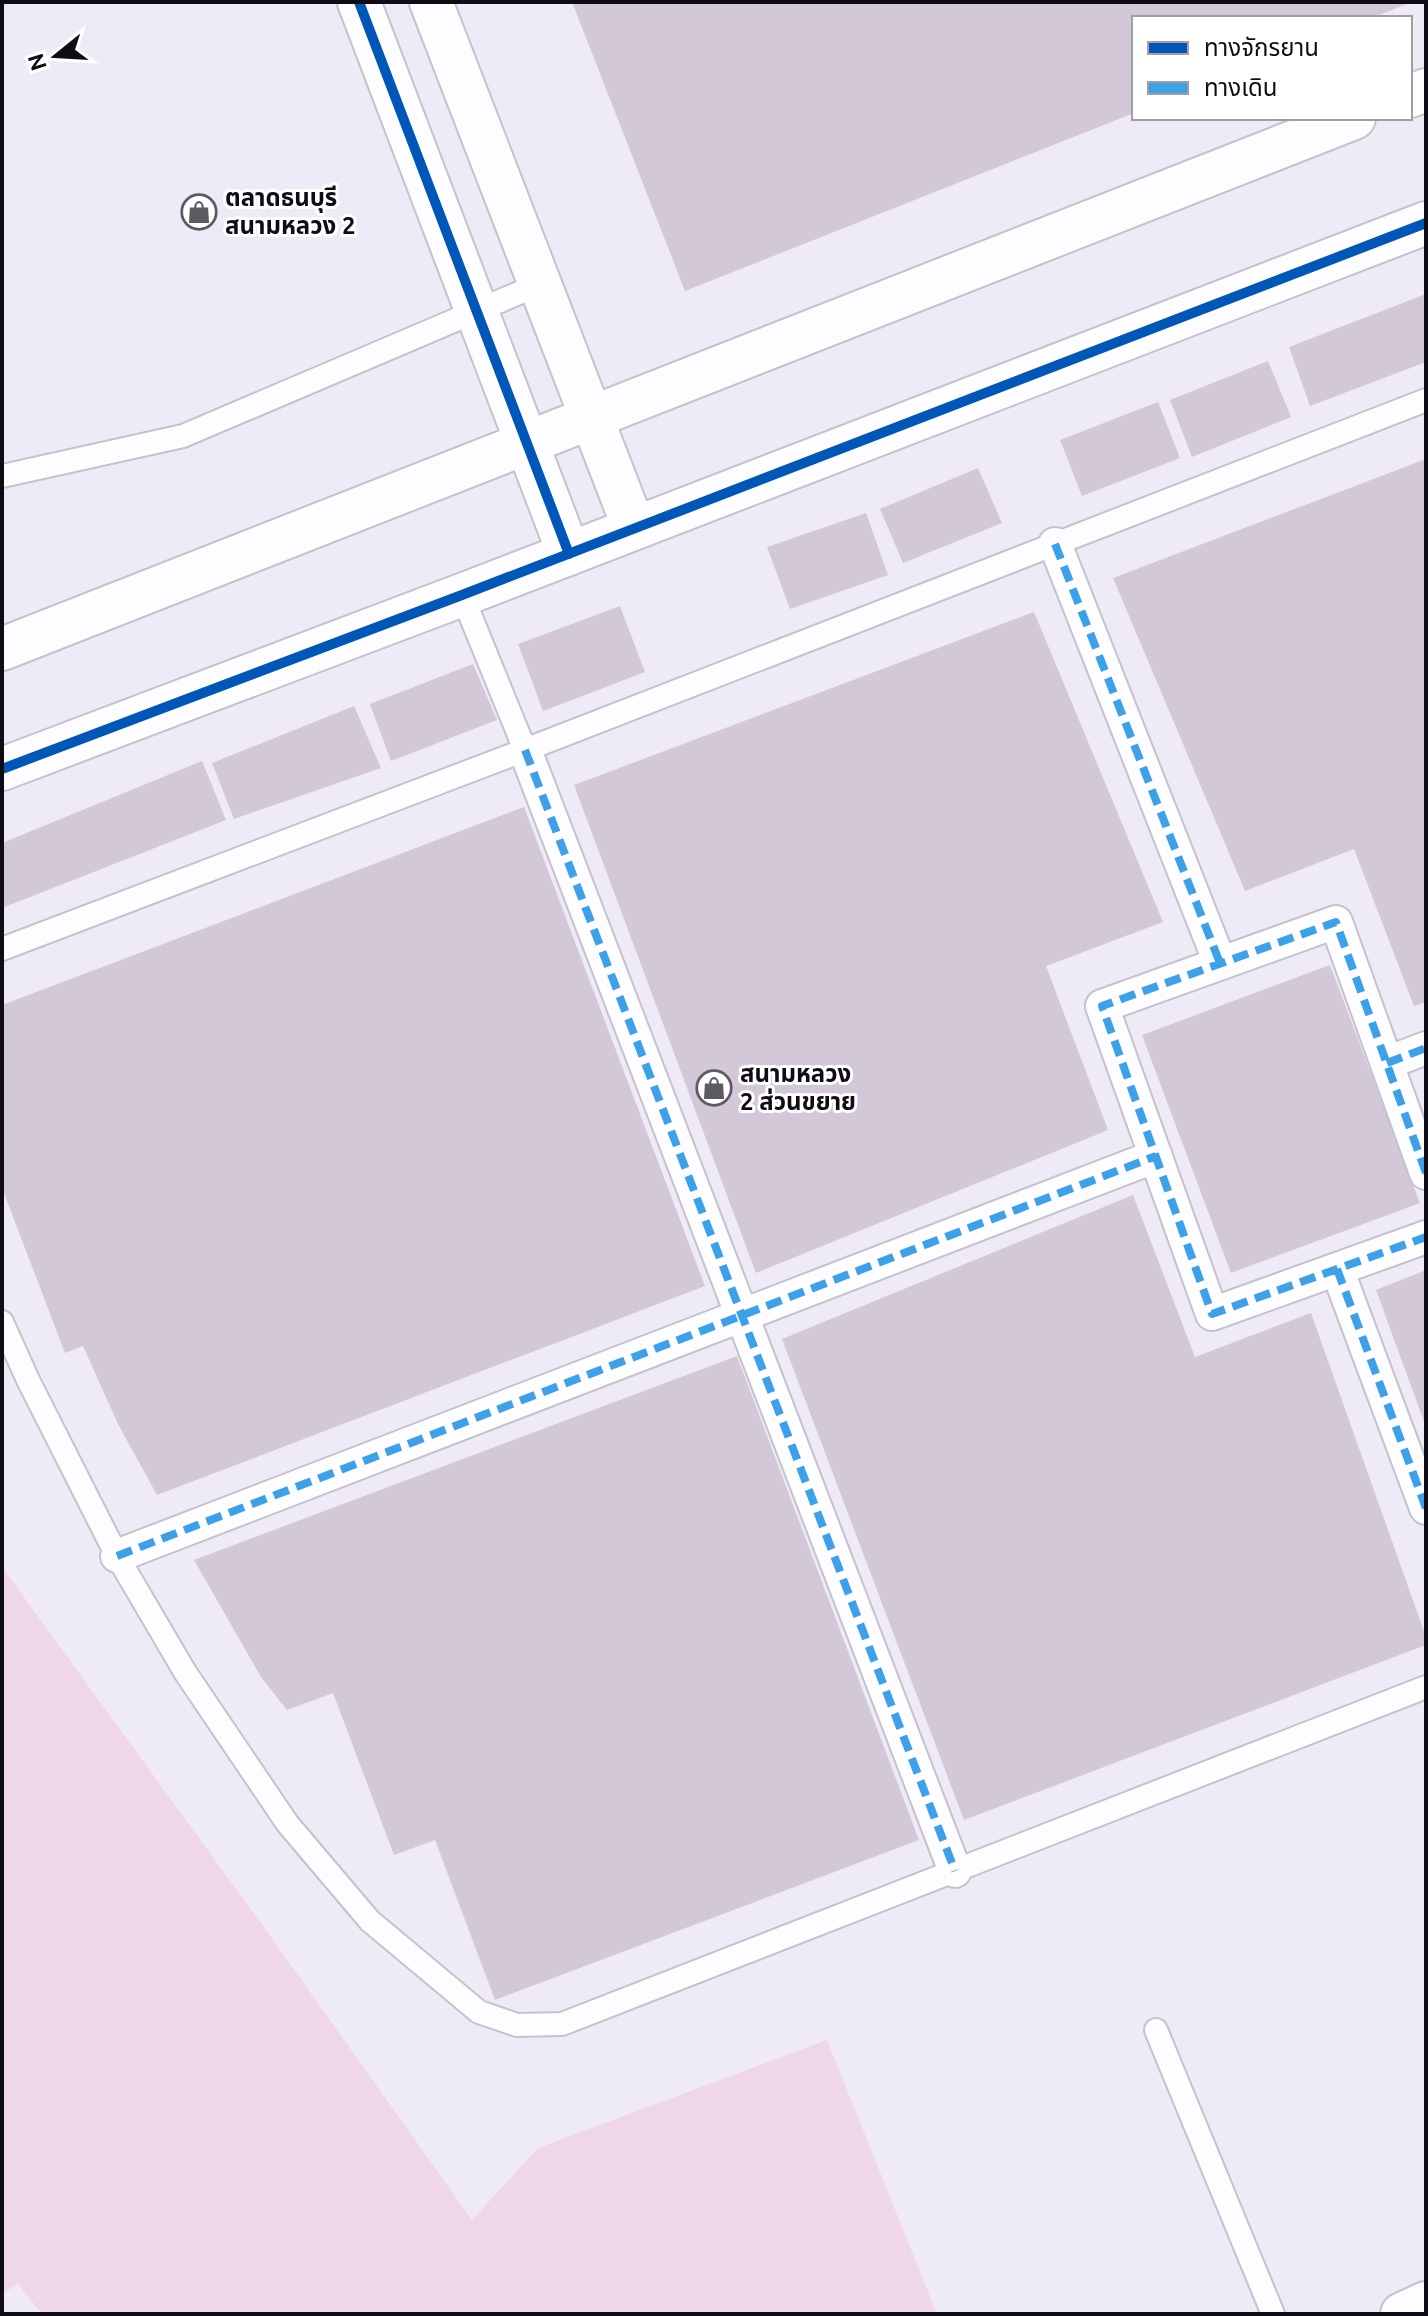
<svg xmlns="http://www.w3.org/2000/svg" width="1428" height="2316" font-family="Ubuntu,'Noto Sans Thai',sans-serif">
  <rect width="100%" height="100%" fill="#efebf6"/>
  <path fill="#f0d6eb" d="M2,1567L273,1940L472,2220L538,2148L827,2040L937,2314H42L17,2283L2,2295Z"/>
  <path fill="#d2c8d7" d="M572,2H1412L1372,18H1134V113L685,291Z
    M1426,294V362L1310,406L1289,347Z
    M1268,361L1291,417L1192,457L1170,400Z
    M1158,402L1180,458L1082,496L1060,440Z
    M1426,459V1002L1414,1006L1354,849L1245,891L1113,578Z
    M978,468L1002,523L903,563L880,509Z
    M866,513L888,575L790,609L767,547Z
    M620,606L645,672L543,711L518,644Z
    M1034,612L1163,922L1046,966L1108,1130L756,1273L574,785Z
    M473,664L497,720L391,761L370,704Z
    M354,706L381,768L234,819L212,763Z
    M202,761L226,820L2,908V843Z
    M524,807L705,1286L157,1495L118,1424L83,1346L65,1353L2,1188V1005Z
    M1330,965L1420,1203L1231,1273L1142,1035Z
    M1133,1195L1195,1357L1311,1313L1426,1637V1645L964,1820L782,1339Z
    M1426,1270V1427L1376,1290Z
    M737,1356L919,1840L495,2000L435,1840L394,1855L333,1693L287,1710L261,1677L194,1560Z"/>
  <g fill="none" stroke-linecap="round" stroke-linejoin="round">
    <defs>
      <path id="service" d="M2,476L183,436L540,284
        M462,595L525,750
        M2,949L525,750L1426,400
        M2,1322L28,1380L117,1556L185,1672L287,1823L370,1921L479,2012L517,2025L562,2024L1426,1687
        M1156,2030L1273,2314"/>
      <path id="pedestrian" d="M1055,544L1220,963
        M525,750L955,1871
        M1387,1063L1426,1048
        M1426,1173L1336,922L1102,1006L1212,1314L1426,1237
        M1337,1269L1426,1508
        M117,1556L1156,1156"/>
      <path id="minor" d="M359,2L569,554
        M431,2L634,528
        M1410,96L1426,90
        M2,649L1354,118
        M2,769L462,595L1426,223
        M1402,2314L1426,2303"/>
    </defs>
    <use href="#service" stroke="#c5c2cc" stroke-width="26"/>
    <use href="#pedestrian" stroke="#c5c2cc" stroke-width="36"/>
    <use href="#minor" stroke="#c5c2cc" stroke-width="46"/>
    <use href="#service" stroke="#fdfcfe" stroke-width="22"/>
    <use href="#pedestrian" stroke="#fdfcfe" stroke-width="32"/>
    <use href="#minor" stroke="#fdfcfe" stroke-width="42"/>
    <path stroke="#3da1ea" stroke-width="8" stroke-dasharray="16 8" stroke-linecap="butt" d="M1055,544L1220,963
      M525,750L955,1871
      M1387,1063L1426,1048
      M1426,1173L1336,922L1102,1006L1212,1314L1426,1237
      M1337,1269L1426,1508
      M117,1556L1156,1156"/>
    <defs>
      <path id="cycleway" d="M359,2L569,554
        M2,769L462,595L1426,223"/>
    </defs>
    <use href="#cycleway" stroke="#fff" stroke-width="15"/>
    <use href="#cycleway" stroke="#0057b8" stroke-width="10"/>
  </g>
  <defs>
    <symbol id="shop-ring" viewBox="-11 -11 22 22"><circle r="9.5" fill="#fff" stroke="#5e5a64" stroke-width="1.5"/><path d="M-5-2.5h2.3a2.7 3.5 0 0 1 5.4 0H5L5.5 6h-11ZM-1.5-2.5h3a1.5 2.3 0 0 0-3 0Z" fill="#5e5a64"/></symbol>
  </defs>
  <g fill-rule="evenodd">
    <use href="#shop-ring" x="179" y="192" width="40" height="40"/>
    <use href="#shop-ring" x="694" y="1068" width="40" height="40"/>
  </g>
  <g text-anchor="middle" stroke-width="6" stroke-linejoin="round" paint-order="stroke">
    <g font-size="24" font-weight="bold" fill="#100c16" stroke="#fff" text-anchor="start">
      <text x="225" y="206">ตลาดธนบุรี<tspan x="225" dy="28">สนามหลวง 2</tspan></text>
      <text x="740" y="1082">สนามหลวง<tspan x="740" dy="28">2 ส่วนขยาย</tspan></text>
    </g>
  </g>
  <rect width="1428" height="2316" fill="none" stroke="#100c16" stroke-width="8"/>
  <rect x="1132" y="16" width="280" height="104" fill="#ffffff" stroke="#9f9ea2" stroke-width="2"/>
  <rect x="1148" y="42" width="40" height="12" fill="#0057b8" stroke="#9f9ea2" stroke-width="2"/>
  <text x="1204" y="56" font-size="24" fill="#100c16">ทางจักรยาน</text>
  <rect x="1148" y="82" width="40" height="12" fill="#3da1ea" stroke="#9f9ea2" stroke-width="2"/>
  <text x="1204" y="96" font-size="24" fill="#100c16">ทางเดิน</text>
  <g transform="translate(56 56) rotate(252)" stroke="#ffffff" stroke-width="6" paint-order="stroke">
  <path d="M0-6L14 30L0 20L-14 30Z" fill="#100c16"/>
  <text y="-12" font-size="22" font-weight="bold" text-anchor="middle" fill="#100c16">N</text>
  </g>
</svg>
